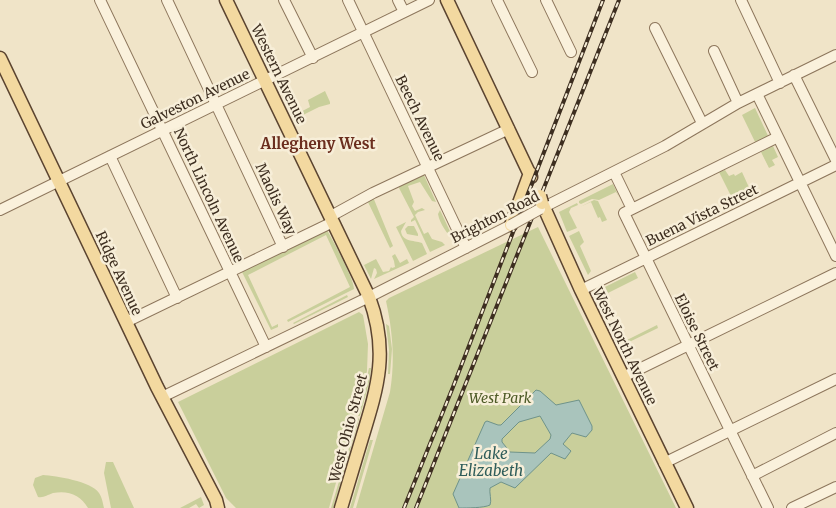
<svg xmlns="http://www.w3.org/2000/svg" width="836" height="508" font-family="Merriweather,serif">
  <rect width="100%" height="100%" fill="#f0e4c8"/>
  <path fill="#c9cf9b" d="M325,91L330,102V104L319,107L295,119L293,116L310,107L308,100Z
    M755,108L770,140L757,146L742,115Z
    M773,146L778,157L772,160L775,165L769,168L761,152Z
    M725,170L729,176L734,174L735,176L742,172L752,194L734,202L719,172Z
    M423,173L436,202L432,201L420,182L408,186L414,202L412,206L415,211L422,208L425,210L418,212L415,215L424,234L428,232L432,239L442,242L445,245L430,252L416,222L415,220L411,222V220L414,217L399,188L400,186Z
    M613,184L619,197L616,192L599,200L592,199L581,204L579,203V201Z
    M373,197L393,246L390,248L367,200Z
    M594,200L598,201L607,220L602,222L600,217L598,218L591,202L580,207Z
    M577,203L578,205L571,208L569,212L577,228L567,232L559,212Z
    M440,210L454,240L453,241C447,232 440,225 438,214Z
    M406,222L401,231C402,242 413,240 422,243L427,254L413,261L396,227Z
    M408,226H414L418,234V236L407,234L405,229Z
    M538,227L676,508H356L390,392C395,361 393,333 386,301L389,298Z
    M327,230C333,241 354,279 354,289L288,322L287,320L350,287L326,235L248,275L272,327L278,324V327L271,330L242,272Z
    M579,231L584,242L580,246L591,271L588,275L569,236Z
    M395,254L400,263L407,259L409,263L374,279L377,273L376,269L374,268L371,279L364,265L376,259L383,272L389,271L391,267L392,268L395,267L394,261L392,256Z
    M635,272L638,278L608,293L605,287Z
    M347,295L348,297L294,324L293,323Z
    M359,312L363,315L368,344L367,371L329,508H236L226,498L178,402Z
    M386,324L389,326L392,349L390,374H388L389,350Z
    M657,325L658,328L623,345L615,330L617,329L622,340L625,341Z
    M369,368H371L369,383L360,416H358Z
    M358,418L359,419L333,508H331Z
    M370,440H373L353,508H350Z
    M106,462H113L134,508H111L104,473Z
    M43,475C56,476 91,481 99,493C102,497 103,504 104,508H88C81,495 68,490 53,493C47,495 44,498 38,497L33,485L35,478Z
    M201,497L204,505L199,508L196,504L189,508H180Z"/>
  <path fill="#a9c4bc" stroke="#6f938a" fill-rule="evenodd" d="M536,390L540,391L556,405L579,400L592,426V430L586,437L572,433L563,444L571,451L565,459L551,453L515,488L501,482L490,488C489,492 492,501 490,505C484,508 467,508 459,508L453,494L485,422L487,421L498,425H501ZM540,416L551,435L550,439L535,453L510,452L502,442V439L519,422Z"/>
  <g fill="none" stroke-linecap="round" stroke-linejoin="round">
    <defs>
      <path id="minor" d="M100,0L266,347
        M167,0L283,247
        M284,0L313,58
        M348,0L466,248
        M398,0L404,12
        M497,0L532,72
        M546,0L571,52
        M741,0L780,83
        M655,28L702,123
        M714,51L738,103
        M794,75L836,160
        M757,94L778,137L624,213L768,508
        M778,137L836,256
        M110,156L177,298
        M614,172L632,209
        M540,209L665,146L738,103L836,55
        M0,210L429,0
        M331,216L373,193L509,129
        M581,290L836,165
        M126,322L333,222
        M623,377L836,273
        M162,397L369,297L511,225
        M664,463L836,379
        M752,476L836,433
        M792,508L836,487"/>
      <path id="major" d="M226,0L369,297C389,351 378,386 362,438C355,461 348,485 341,508
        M447,0L531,177
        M0,58L157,387L216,500L218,508
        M542,203L581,290L687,508
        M511,225L530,173"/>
    </defs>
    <use href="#minor" stroke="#8d765c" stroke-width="12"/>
    <use href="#major" stroke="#5b4430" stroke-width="15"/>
    <use href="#minor" stroke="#faf1dc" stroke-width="10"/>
    <use href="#major" stroke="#f3d9a0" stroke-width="12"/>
    <defs>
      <path id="rail" d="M404,508L453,387L603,0
        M416,508L619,0"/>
    </defs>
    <use href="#rail" stroke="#3d2e20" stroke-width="4"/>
    <use href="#rail" stroke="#f7eed8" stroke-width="2" stroke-dasharray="5.5" stroke-linecap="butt"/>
    <defs>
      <path id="minor-bridge" d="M511,225L540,209"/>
      <path id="major-bridge" d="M540,196L542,203"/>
    </defs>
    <use href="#minor-bridge" stroke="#8d765c" stroke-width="12" stroke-linecap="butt"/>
    <use href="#major-bridge" stroke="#5b4430" stroke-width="15" stroke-linecap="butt"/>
    <use href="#minor-bridge" stroke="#faf1dc" stroke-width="10"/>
    <use href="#major-bridge" stroke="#f3d9a0" stroke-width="12"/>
  </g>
  <g text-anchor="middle" stroke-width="5" stroke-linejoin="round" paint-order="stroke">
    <g font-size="14" fill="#3d2e20" stroke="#f7eed8">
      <text transform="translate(279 74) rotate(64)" y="5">Western Avenue</text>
      <text transform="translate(195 99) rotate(-26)" y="5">Galveston Avenue</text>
      <text transform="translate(420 118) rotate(64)" y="5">Beech Avenue</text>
      <text transform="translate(209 195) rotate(65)" y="5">North Lincoln Avenue</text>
      <text transform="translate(276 199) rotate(65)" y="5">Maolis Way</text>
      <text transform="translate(702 215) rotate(-26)" y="5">Buena Vista Street</text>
      <text transform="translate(495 217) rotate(-27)" y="5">Brighton Road</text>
      <text transform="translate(119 273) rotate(65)" y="5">Ridge Avenue</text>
      <text transform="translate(697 332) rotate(64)" y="5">Eloise Street</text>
      <text transform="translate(625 346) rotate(64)" y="5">West North Avenue</text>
      <text transform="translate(348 428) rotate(-75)" y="5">West Ohio Street</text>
    </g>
    <g font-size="14" font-style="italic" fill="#4d5a26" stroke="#f7eed8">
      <text x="500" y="403">West Park</text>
    </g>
    <g font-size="15" font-weight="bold" fill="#6b2e1e" stroke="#f7eed8">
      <text x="318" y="149">Allegheny West</text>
    </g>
    <g font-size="15" font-style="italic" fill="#2f5d5a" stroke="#f7eed8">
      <text x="491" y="459">Lake<tspan x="491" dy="17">Elizabeth</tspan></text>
    </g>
  </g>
</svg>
